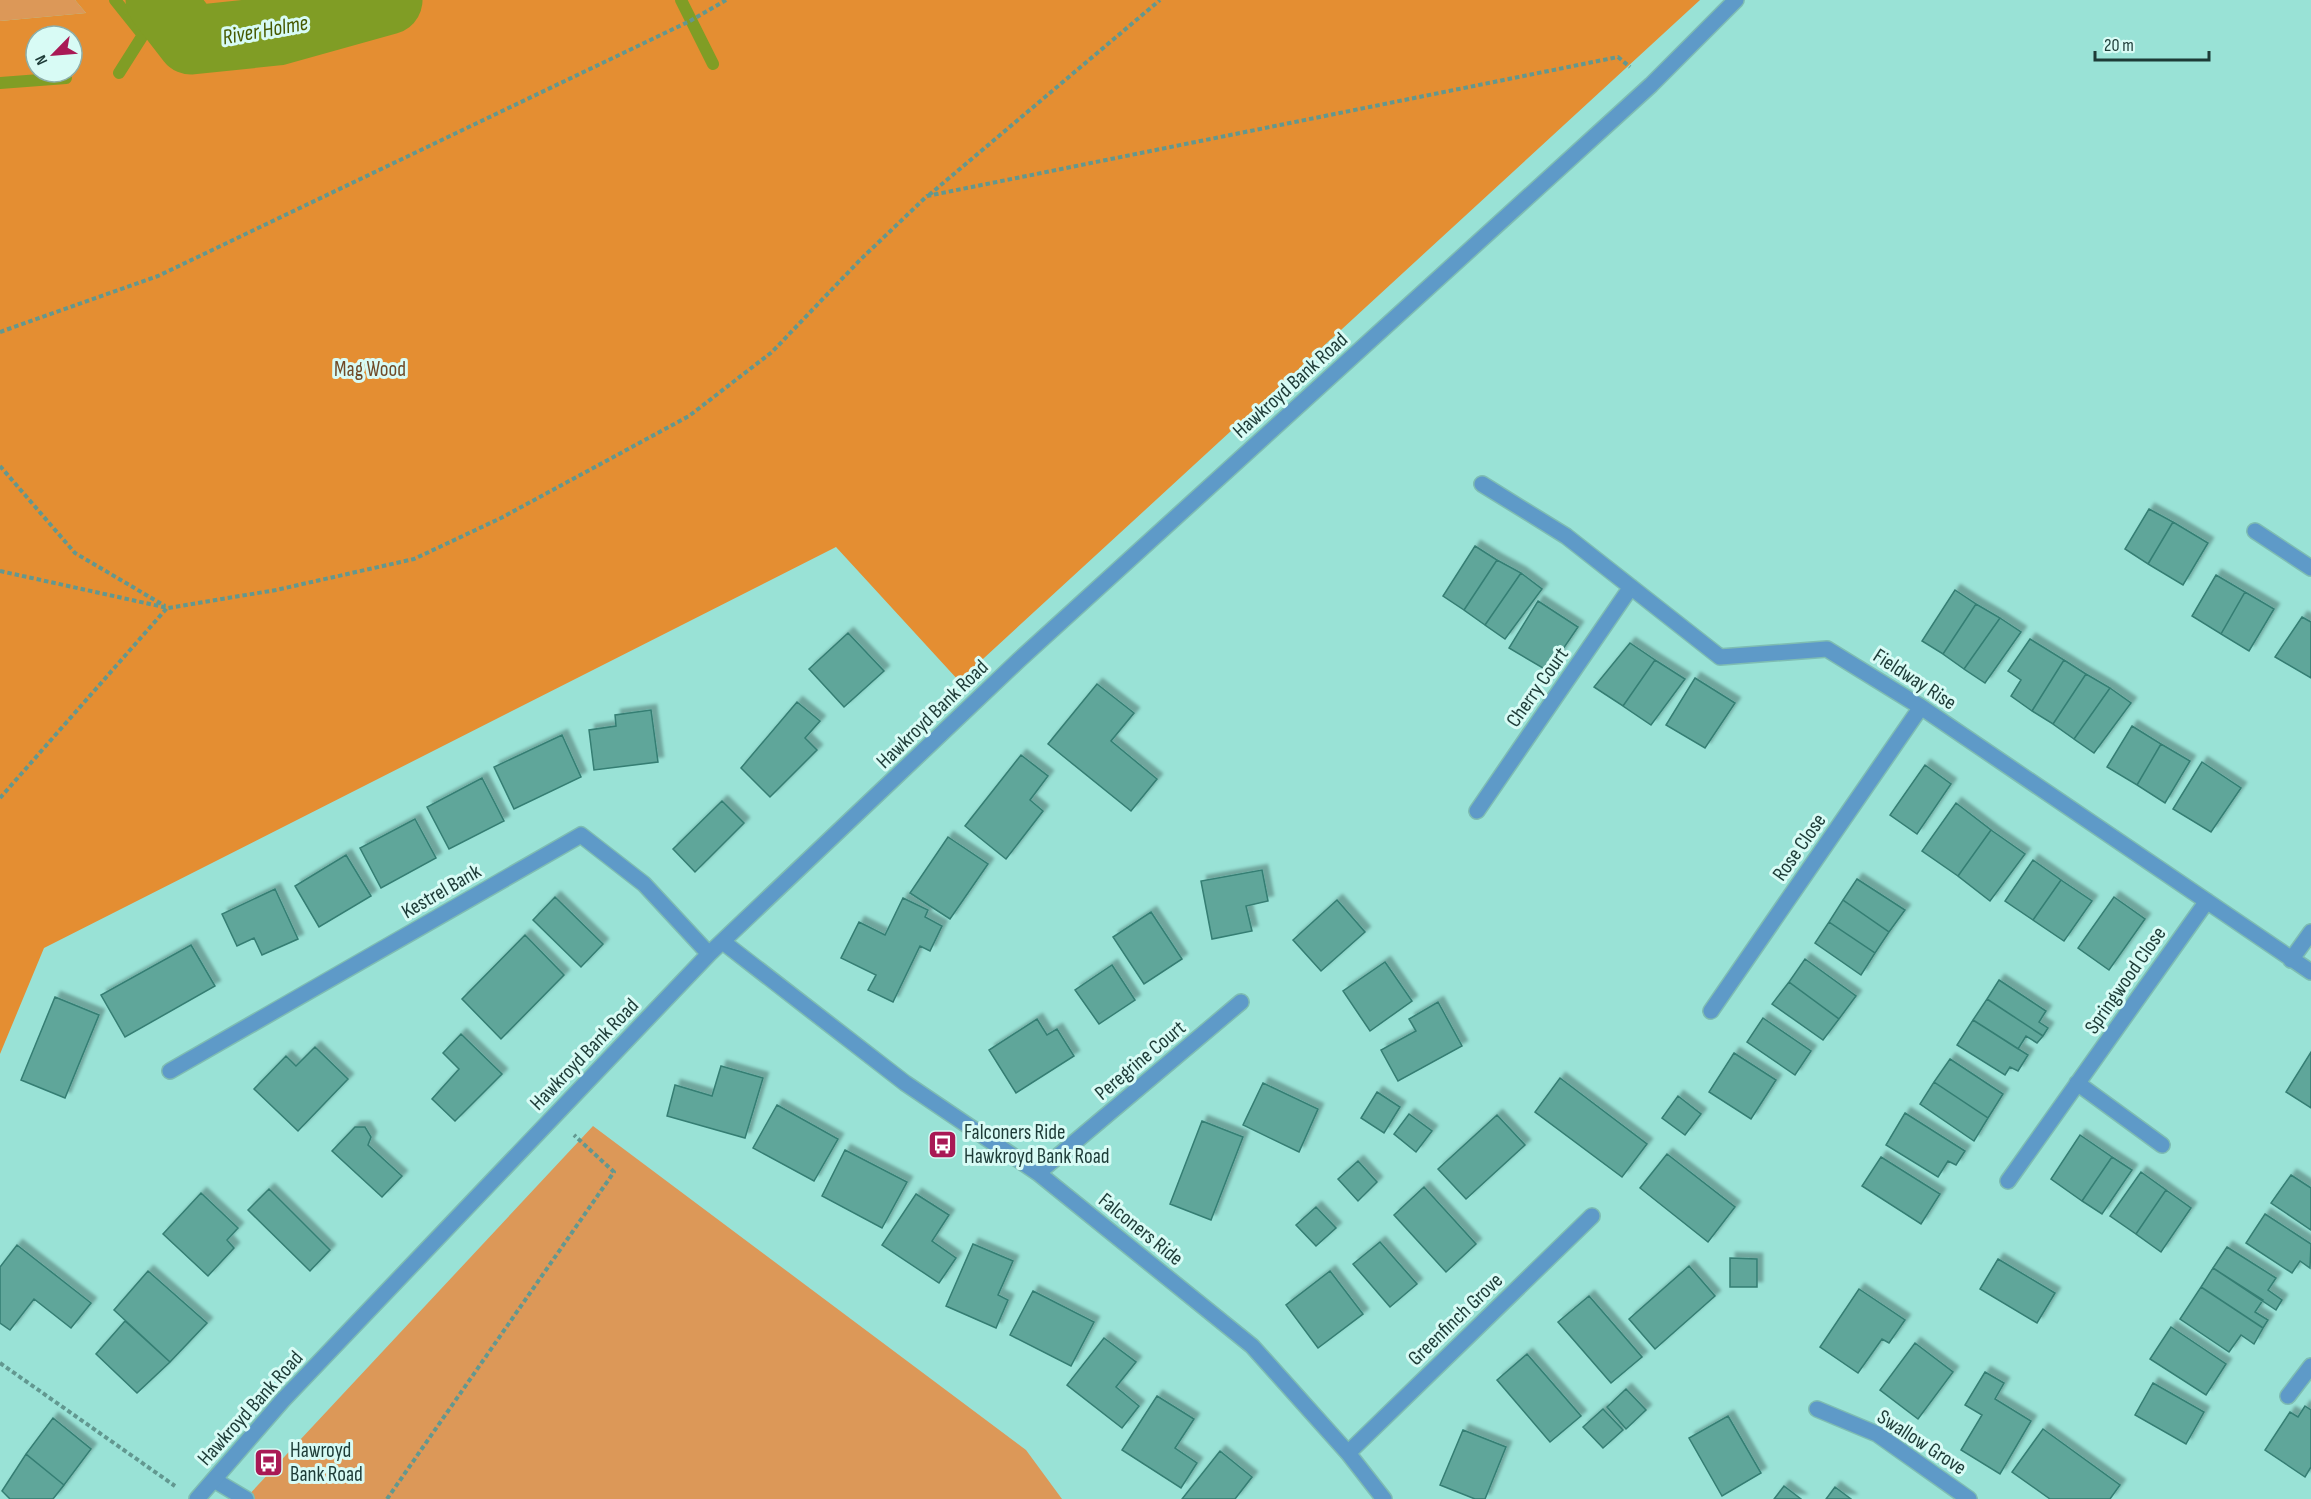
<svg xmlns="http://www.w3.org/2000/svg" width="2311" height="1499" font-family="'Sofia Sans Condensed',sans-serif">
  <defs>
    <filter id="shadow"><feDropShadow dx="5.5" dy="-5.5" stdDeviation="1.5" flood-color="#0004"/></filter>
  </defs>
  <rect width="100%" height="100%" fill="#99e2d6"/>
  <path fill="#dc9858" d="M0,0H75L86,13L0,21Z
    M593,1126L1026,1450L1062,1499H245Z"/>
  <path fill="#e48e32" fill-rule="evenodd" d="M75,0H1700L959,681L836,547L44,948L0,1054V21L86,13ZM36,36H72V72H36Z"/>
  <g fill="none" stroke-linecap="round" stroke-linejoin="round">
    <path stroke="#809d25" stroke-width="12" d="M115,0L143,35L119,73
      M681,0L713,64
      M0,83L66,78"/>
    <path stroke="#809d25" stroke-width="69" d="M160,0L191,40L277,31L388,0"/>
  </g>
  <path fill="#5ea69a" stroke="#357e73" stroke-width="1.5" filter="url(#shadow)" d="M2149,509L2173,522L2148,564L2125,549Z
    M2173,522L2208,543L2183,585L2148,564Z
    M1475,546L1497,560L1464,610L1443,596Z
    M1497,560L1521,573L1485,625L1464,610Z
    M1521,573L1542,589L1505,639L1485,625Z
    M2216,575L2245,592L2221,634L2192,616Z
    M1955,590L1976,604L1943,654L1922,641Z
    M2245,592L2274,609L2249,651L2221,634Z
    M1538,601L1578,627L1548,671L1509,648Z
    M1976,604L2000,618L1964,669L1943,654Z
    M2302,617L2311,622V678L2275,657Z
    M2000,618L2021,632L1985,683L1964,669Z
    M848,633L884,671L844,707L809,669Z
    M2030,639L2064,660L2032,711L2011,696L2021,680L2008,671Z
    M1630,643L1655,660L1623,706L1594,687Z
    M1655,660L1685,679L1651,725L1623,706Z
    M2064,660L2086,674L2053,724L2032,711Z
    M2086,674L2110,688L2074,739L2053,724Z
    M1695,678L1735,703L1705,748L1666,725Z
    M1097,684L1134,713L1111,741L1157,779L1131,811L1048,744Z
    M2110,688L2131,703L2094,753L2074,739Z
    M797,702L820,721L805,738L817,750L770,797L741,768Z
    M651,710L658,762L594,770L589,730L616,726L615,715Z
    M2132,726L2161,744L2137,785L2107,767Z
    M562,735L581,777L514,809L494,767Z
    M2161,744L2190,761L2165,803L2137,785Z
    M1021,755L1048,776L1030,800L1043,811L1006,859L965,826Z
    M2202,762L2241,788L2211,832L2173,809Z
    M1925,765L1951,784L1917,834L1890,815Z
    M482,778L504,821L449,849L427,807Z
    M722,801L744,823L695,872L673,849Z
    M1956,803L1991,830L1958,876L1922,851Z
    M415,819L436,858L381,888L360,848Z
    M1991,830L2025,854L1990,901L1958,876Z
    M948,837L988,864L950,919L910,893Z
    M346,855L371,896L319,927L295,886Z
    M2033,860L2061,880L2033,920L2005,901Z
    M1262,870L1268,901L1246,906L1252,931L1212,939L1201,881Z
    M1857,879L1905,910L1889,932L1843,900Z
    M2061,880L2092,901L2064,941L2033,920Z
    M275,889L298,939L262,955L254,938L237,946L222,914Z
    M555,897L603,944L581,967L533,920Z
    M2114,897L2145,919L2109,970L2078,948Z
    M903,898L928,910L925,917L942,926L930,951L920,946L893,1002L868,990L876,975L841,958L859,922L885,935Z
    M1337,900L1365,932L1321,971L1293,940Z
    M1843,900L1889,932L1875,953L1829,922Z
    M1151,912L1182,959L1144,984L1113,937Z
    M1829,922L1875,953L1861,975L1815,943Z
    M525,935L564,975L501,1039L462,999Z
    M191,945L215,986L125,1037L101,995Z
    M1805,959L1856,996L1839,1019L1789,982Z
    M1385,962L1412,1001L1370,1031L1343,991Z
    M1112,965L1135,1000L1099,1024L1075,990Z
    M1999,980L2046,1011L2039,1022L2048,1028L2043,1036L1987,999Z
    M1789,982L1839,1019L1823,1040L1772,1004Z
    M55,997L99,1015L65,1098L21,1080Z
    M1987,999L2043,1036L2037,1043L2026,1036L2018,1049L1973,1020Z
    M1438,1002L1462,1046L1398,1081L1381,1050L1416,1031L1409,1019Z
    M1763,1018L1811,1051L1795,1075L1747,1042Z
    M1037,1019L1047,1035L1057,1029L1074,1056L1016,1093L989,1050Z
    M1973,1020L2028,1055L2018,1071L2010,1067L2005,1075L1957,1045Z
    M461,1034L502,1074L455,1121L432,1099L459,1069L443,1053Z
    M315,1047L348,1079L298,1131L254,1089L286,1056L296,1066Z
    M2311,1052V1108L2286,1092Z
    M1734,1053L1776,1080L1751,1119L1709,1092Z
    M1950,1059L2003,1094L1988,1118L1934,1082Z
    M721,1066L763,1078L745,1138L667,1116L675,1085L712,1096Z
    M1560,1078L1647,1144L1622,1177L1535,1112Z
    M1934,1082L1988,1118L1974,1141L1920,1104Z
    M1263,1083L1318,1109L1299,1152L1243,1125Z
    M1377,1092L1400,1107L1384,1133L1361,1118Z
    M1678,1096L1701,1114L1685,1135L1662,1118Z
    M777,1105L838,1139L814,1181L753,1148Z
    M1905,1113L1965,1151L1956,1165L1948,1161L1938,1177L1886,1145Z
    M1409,1114L1432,1131L1416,1152L1394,1134Z
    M1497,1115L1525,1145L1466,1199L1438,1169Z
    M1202,1121L1243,1137L1211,1220L1170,1204Z
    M355,1127H365L371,1137L368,1145L402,1176L382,1197L332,1151Z
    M2080,1135L2112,1157L2082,1201L2051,1179Z
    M845,1150L907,1182L882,1228L822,1196Z
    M1667,1154L1735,1207L1708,1242L1640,1188Z
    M1881,1157L1940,1194L1921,1224L1862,1186Z
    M2112,1157L2132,1170L2102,1214L2082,1201Z
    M1358,1161L1377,1182L1358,1201L1338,1179Z
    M2141,1172L2166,1190L2136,1234L2110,1216Z
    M2291,1175L2311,1188V1230L2271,1203Z
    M1424,1187L1476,1244L1446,1272L1394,1215Z
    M269,1189L330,1250L310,1271L248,1210Z
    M2166,1190L2191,1208L2161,1252L2136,1234Z
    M201,1193L238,1228L227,1240L234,1248L208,1276L163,1234Z
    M916,1194L949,1215L932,1241L956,1258L939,1283L882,1245Z
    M1316,1207L1336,1228L1316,1246L1296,1225Z
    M2265,1214L2311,1244L2310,1268L2300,1261L2292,1273L2246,1243Z
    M1380,1242L1417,1284L1390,1307L1353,1264Z
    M973,1244L1013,1261L998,1295L1008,1300L996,1328L946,1306Z
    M17,1245L91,1303L71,1328L34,1299L10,1330L0,1323V1267Z
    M2227,1247L2276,1278L2268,1290L2282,1300L2276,1310L2213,1268Z
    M1730,1258L1757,1259V1287H1730Z
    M1998,1259L2055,1293L2037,1323L1980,1289Z
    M1689,1266L1715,1296L1655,1349L1629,1319Z
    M2213,1268L2263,1300L2255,1312L2268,1320L2263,1328L2201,1287Z
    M148,1271L207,1323L170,1362L114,1310Z
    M1330,1271L1363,1314L1318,1348L1286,1305Z
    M2201,1287L2263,1328L2254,1344L2241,1335L2229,1352L2180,1319Z
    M1859,1289L1905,1320L1889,1343L1882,1339L1858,1373L1820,1347Z
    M1033,1291L1094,1322L1071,1366L1010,1335Z
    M1589,1296L1642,1357L1611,1383L1558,1322Z
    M125,1321L170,1362L137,1393L96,1354Z
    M2171,1327L2226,1364L2206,1395L2150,1359Z
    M1104,1338L1136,1362L1116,1387L1139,1406L1122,1428L1067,1385Z
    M1915,1343L1953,1372L1918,1419L1880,1390Z
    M1527,1354L1581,1416L1550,1442L1497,1380Z
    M1985,1372L2004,1383L1995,1399L2031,1421L2000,1474L1961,1450L1982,1415L1965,1405Z
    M2153,1383L2204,1412L2186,1444L2135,1415Z
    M1626,1389L1646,1410L1626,1429L1607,1407Z
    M1157,1396L1194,1419L1175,1448L1197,1463L1181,1488L1122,1450Z
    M2305,1406L2311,1410V1467L2305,1477L2265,1450L2290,1412L2298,1417Z
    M1603,1409L1623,1430L1603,1448L1583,1427Z
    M1728,1416L1761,1473L1722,1496L1689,1438Z
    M53,1418L91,1449L64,1485L26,1454Z
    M2043,1429L2120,1485L2110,1499H2050L2012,1472Z
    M1463,1430L1506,1447L1485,1499H1475L1440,1485Z
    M1220,1451L1252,1477L1235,1499H1182Z
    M26,1454L64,1485L53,1499H10L2,1491Z
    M1784,1486L1801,1499H1774Z
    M1835,1487L1851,1499H1826Z"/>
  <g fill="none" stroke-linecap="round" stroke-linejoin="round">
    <defs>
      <path id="lane" d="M214,1480L246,1499"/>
      <path id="street" d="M1482,484L1566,536L1720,657L1827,649L1921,707L2311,972
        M2255,531L2311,568
        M1477,811L1631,587
        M723,942L905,1083L1038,1173L1252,1346L1348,1453L1384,1499
        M2291,960L2311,932
        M1711,1011L1921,707
        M170,1071L581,835L644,884L709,954
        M2077,1083L2162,1145
        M1038,1173L1241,1002
        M2008,1181L2207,901
        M2288,1396L2311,1366
        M1817,1409L1877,1434L1969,1499
        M1348,1453L1592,1216
        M197,1499L283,1400L709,954L1019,660L1651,85L1736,0"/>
    </defs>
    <use href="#lane" stroke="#7ebdb3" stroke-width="18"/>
    <use href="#street" stroke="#7ebdb3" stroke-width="18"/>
    <path stroke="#629890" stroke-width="4" stroke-dasharray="4.5 3" stroke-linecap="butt" d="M929,195L1160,0
      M0,332L158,276L690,21L726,0
      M0,466L75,553L165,606
      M0,571L168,608L276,590L414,559L501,518L689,416L772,352L861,259L927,196L1618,57L1630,67
      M0,798L167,608
      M0,1363L175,1486
      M387,1499L614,1172L574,1135"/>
    <use href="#lane" stroke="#5e9ac8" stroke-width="15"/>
    <use href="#street" stroke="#5e9ac8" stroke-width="15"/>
  </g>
  <defs>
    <symbol id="bus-square" viewBox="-11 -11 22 22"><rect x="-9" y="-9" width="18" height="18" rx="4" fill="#a91955" stroke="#d8fbf5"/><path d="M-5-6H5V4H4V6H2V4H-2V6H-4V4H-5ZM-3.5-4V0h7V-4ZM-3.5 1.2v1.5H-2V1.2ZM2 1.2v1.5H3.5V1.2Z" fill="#fff"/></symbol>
  </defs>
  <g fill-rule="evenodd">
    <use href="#bus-square" x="926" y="1128" width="33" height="33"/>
    <use href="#bus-square" x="252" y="1446" width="33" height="33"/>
  </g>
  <g text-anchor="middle" stroke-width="6" stroke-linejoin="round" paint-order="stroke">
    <g font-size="21" fill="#704b28" stroke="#d8fbf5">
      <text x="370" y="376">Mag Wood</text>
    </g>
    <g font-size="21" fill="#1d3b37" stroke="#d8fbf5">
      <text transform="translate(1290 385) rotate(-42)" y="7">Hawkroyd Bank Road</text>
      <text transform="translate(1915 679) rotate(33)" y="7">Fieldway Rise</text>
      <text transform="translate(1537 687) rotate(-55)" y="7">Cherry Court</text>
      <text transform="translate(932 714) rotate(-44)" y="7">Hawkroyd Bank Road</text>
      <text transform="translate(1799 847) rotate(-55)" y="7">Rose Close</text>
      <text transform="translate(441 891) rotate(-30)" y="7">Kestrel Bank</text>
      <text transform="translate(2125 980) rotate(-55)" y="7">Springwood Close</text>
      <text transform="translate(584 1054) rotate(-46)" y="7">Hawkroyd Bank Road</text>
      <text transform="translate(1140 1060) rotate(-40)" y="7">Peregrine Court</text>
      <text transform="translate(1141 1229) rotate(39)" y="7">Falconers Ride</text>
      <text transform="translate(1455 1319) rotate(-44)" y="7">Greenfinch Grove</text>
      <text transform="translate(250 1408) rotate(-48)" y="7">Hawkroyd Bank Road</text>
      <text transform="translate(1922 1442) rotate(33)" y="7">Swallow Grove</text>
    </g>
    <g font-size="21" fill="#1d3b37" stroke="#d8fbf5" text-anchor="start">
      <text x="964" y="1139">Falconers Ride<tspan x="964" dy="24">Hawkroyd Bank Road</tspan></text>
      <text x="290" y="1457">Hawroyd<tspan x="290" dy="24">Bank Road</tspan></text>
    </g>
    <g font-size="22" font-style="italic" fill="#465900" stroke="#d8fbf5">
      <text transform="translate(265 29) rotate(-10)" y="8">River Holme</text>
    </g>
  </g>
  <g transform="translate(54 54) rotate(245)"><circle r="28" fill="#d8fbf5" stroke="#8daea9" stroke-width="1.5"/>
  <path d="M0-4.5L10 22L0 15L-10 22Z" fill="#a91955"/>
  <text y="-9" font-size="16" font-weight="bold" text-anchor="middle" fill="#1d3b37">N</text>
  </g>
  <path d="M2095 51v9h114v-9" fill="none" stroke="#1d3b37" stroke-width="3"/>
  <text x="2104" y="51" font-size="18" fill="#1d3b37" stroke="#d8fbf5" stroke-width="4.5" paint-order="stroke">20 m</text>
</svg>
